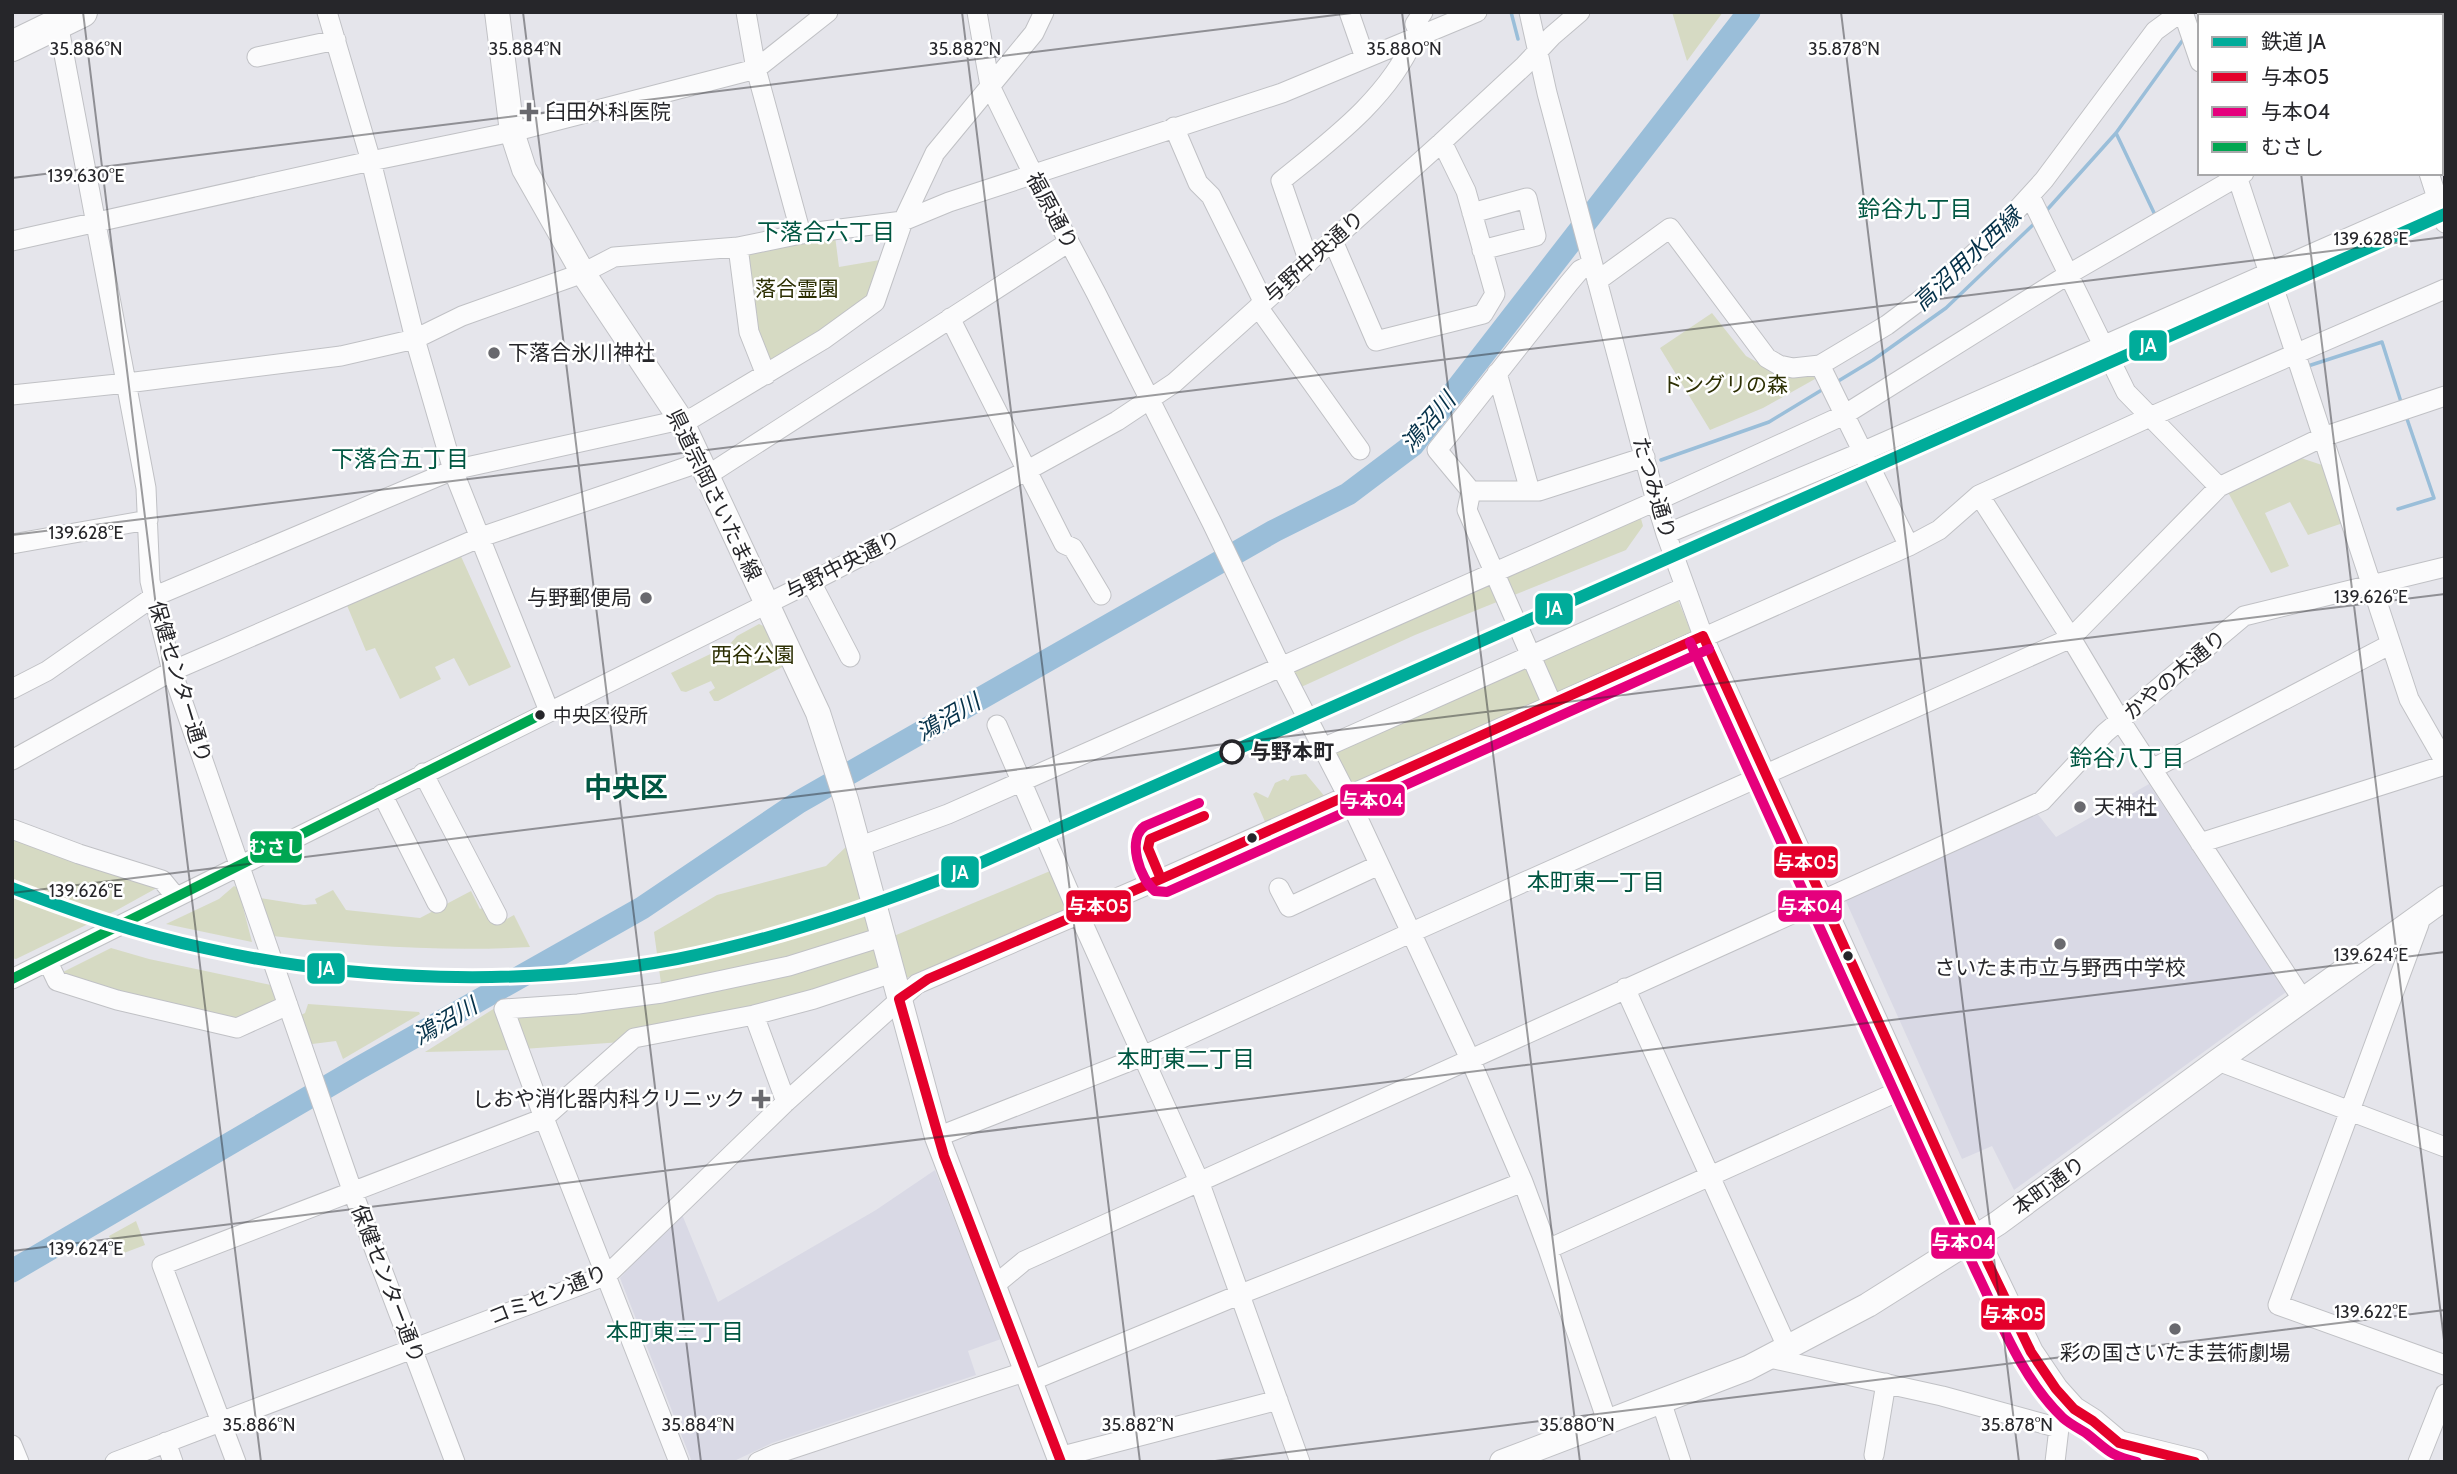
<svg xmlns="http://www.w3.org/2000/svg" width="2457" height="1474" font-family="Cabin,'Noto Sans JP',sans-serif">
  <rect width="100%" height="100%" fill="#e5e5eb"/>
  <path fill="#d9d9e5" d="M2149,784L2286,992L2014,1190L1992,1146L1962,1159L1844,897L2036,812L2056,837Z
    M935,1170L1001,1339L968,1351L976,1375L772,1443L732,1462H692L620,1278L681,1212L718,1302L876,1210Z"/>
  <path fill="#d6dac3" d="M1672,12H1723L1687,61Z
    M835,236L839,267L880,260L870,299L771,365L753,330L744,250Z
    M1712,313L1746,356L1775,372L1812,371L1815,379L1763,408L1710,430L1660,348Z
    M2298,457L2325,466L2343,523L2308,535L2290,502L2265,513L2289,566L2271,573L2229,494L2230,487Z
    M1640,515L1643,526L1626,550L1415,635L1299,688L1292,667Z
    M459,552L511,667L469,686L454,658L435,667L441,679L400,699L375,648L366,651L346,603Z
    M1678,600L1692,634L1353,786L1331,749Z
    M759,624L768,628L786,665L718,701H714L709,692L715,688L711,681L686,692L681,691L671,673L729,645L737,636Z
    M1306,774L1326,798L1266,824L1253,794L1256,792L1268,798L1275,783L1284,779L1288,781L1291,776Z
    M12,836L155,885V889L117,910L16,959L12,958Z
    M848,845L881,973L622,1042L523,1049L516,1012L663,998L654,932L717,895L826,866Z
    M1055,869L1070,910L904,979L889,938Z
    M234,886L238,888L252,942L166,924L219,899Z
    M333,890L346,910L420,918L471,891L480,909L489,905L499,923L514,915L530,947C443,952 359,946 273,936L260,898L304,905L317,904L315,899Z
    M111,948L149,959L271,985L277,1005L238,1024L59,974Z
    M308,1004L419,1012L420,1014L343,1059L336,1041L312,1044L301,1015L305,1013Z
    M495,1008L515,1050L425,1052Z
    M136,1221L145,1245L116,1256L109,1236Z"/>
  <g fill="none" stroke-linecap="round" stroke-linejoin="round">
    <path stroke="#9abed9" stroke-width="3.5" d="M256,12H291
      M1511,12L1518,39
      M2211,16L2216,12
      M2116,133L2156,217
      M2046,211L2116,133L2185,37
      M2308,366L2382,342L2402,405
      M1835,383L1873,360L1946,308L2036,222
      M1661,460L1769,422L1825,388
      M2398,509L2434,498L2406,416"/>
    <path stroke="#9abed9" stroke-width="23" d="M12,1271L359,1068L642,908L799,802L1274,531L1348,494L1413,445L1749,12"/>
    <defs>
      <path id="minor" d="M327,12L371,161L415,339L453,470L549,711
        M746,12L756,69L801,234
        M977,12L990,86L1033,174L1096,293L1212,523L1281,667L1347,795L1470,1059L1523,1182L1548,1249L1607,1421
        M1349,12L1365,58
        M1529,12L1547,93L1656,501L1666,534L1703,636L1976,1237
        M2183,12L2200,62
        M2377,12L2378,16
        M58,23L146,488L150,581L172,671L352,1190L455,1462
        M2441,28L2445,38
        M1420,36L1415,24L1423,12
        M257,57L336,40
        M2441,57L2445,55
        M1174,127L1198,183L1211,196L1263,301
        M2441,151L2445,149
        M2236,173L2409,699L2445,762
        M2429,173L2445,223
        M2030,196L2126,392L2219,487
        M1472,213L1527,198L1536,236L1482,250
        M12,241L371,161L512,132L756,69L828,12
        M1333,241L1376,341L1483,314L1495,294L1466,191L1442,142
        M738,247L749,332L766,375
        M1309,262L1281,181C1330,141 1389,98 1414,38
        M1592,264L1580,270L1569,283L1437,450L1471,491H1539L1645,457
        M1597,281L1670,228L1767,358L1779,365L1793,368L1820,365L1887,325L1939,286L1994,235L2044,180L2155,31L2181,12
        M1258,307L1360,450
        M950,318L1064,544L1073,548L1101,595
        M1820,365L1909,546
        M1497,373L1530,491
        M12,395L127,383L341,356L415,339L462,316L583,273L614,257L738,247L801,234L903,221L949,202L1282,93L1477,12
        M708,475L1069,242
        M1471,491L1467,510L1552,704
        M1979,495L2071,638L2120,720L2303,1000
        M1666,534L1862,452L2445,195
        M12,544L148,520
        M811,582L850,657
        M12,689L47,671L153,597L453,470L694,417L824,339L875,302L903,221L935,153L1034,33L1044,12
        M997,725L1076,908L1199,1181L1300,1462
        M1323,748L1685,587
        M12,760L172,671L481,537L701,462
        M2152,769L2391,644
        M423,773L497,915
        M382,794L437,903
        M12,829L79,854L162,880L176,897
        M2200,843L2445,765
        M858,847L948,814L1656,501L1844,415L2069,274L2244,173
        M1279,888L1289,907L1379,865
        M2417,918L2419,924L2278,1305L2445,1365
        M48,962L57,981L117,1000L237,1028L288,1005
        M12,979L811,582L1026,471L1117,421L1174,383L1442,142L1524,66L1552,36L1580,12
        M1625,988L1788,1349
        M754,1015L786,1102
        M2218,1061L2445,1147
        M937,1137L1143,1056L1410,933L2071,638L2219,487L2323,437L2445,396
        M1548,1249L1908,1087
        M995,1285L1024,1261L2042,801L2105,733L2244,616L2445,567
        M1770,1358L1942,1396L2059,1428
        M1031,1381L1241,1294L1523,1182
        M1661,1401L1681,1462
        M166,1442L173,1462
        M12,1445L19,1462
        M1874,1455L1886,1383
        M1059,1457L1278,1400
        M115,1462L607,1275L786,1102L917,984L1161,879L1909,546L1939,530L1979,495L2152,416L2445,289
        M236,1462L162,1265L544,1118L634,1038L754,1015L814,999L892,973
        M679,1462L544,1118L504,1009L578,1004L662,993L789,966L882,937
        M758,1462L776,1454L1027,1371
        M2055,1462L2059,1428L2067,1418
        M2418,1462L2445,1394"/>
      <path id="major" d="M497,12L512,132L524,169L583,273L681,420L818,713L846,800L937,1137L1061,1462
        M1976,1237L2031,1352L2056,1389L2074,1409L2093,1421L2119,1443L2196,1462
        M1502,1462L1748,1368L1868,1305L1998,1223L2218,1061L2445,898"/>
      <path id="highway" d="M12,46L82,12"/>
    </defs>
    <use href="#minor" stroke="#c0c1c5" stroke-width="21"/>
    <use href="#major" stroke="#c0c1c5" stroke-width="26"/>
    <use href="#highway" stroke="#c0c1c5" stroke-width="32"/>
    <use href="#minor" stroke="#fbfbfc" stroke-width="19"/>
    <use href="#major" stroke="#fbfbfc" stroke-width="24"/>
    <use href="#highway" stroke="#fbfbfc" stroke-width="30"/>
    <defs>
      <path id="bus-1" d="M1703,636L1988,1263L2031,1352L2056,1389L2074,1409L2093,1421L2119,1443L2195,1462
        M1161,879L1148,848L1150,839L1204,816
        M899,999L928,979L1161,879L1703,636
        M899,999L944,1156L1061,1462"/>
      <path id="bus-2" d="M1690,642L1975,1269C2000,1320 2021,1378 2063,1418C2070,1424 2078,1428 2086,1433C2108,1450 2108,1455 2137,1462
        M1199,803L1145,826C1126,839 1140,879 1155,891L1167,892L1709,649"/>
      <path id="bus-3" d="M12,979L540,715"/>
    </defs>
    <use href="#bus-1" stroke="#fff" stroke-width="16"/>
    <use href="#bus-2" stroke="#fff" stroke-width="16"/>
    <use href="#bus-3" stroke="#fff" stroke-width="16"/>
    <use href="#bus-1" stroke="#e4002b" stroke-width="10"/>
    <use href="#bus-2" stroke="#e5007d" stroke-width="10"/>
    <use href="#bus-3" stroke="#00a651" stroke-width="10"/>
    <defs>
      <path id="rail-1" d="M12,888C75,912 138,934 204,948C353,982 527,987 677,959C774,940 868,908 960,872L2445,214"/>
    </defs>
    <use href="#rail-1" stroke="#fff" stroke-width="18"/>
    <use href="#rail-1" stroke="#00ac9a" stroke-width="12"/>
  </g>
  <path fill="none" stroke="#26262a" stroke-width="2" stroke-opacity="0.45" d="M83,12L261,1462M523,12L701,1462M962,12L1140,1462M1402,12L1580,1462M1841,12L2019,1462M2281,12V16M2301,173L2445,1348M12,178L1360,12M12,535L2445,237M12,893L2445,594M12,1251L2445,952M1207,1462L2445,1310"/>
  <g fill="#69696e" stroke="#fff" stroke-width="2.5">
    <path d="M525.5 101.5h7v7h7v7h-7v7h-7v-7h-7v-7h7z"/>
    <circle cx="494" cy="353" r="7"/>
    <circle cx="646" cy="598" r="7"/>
    <circle cx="2080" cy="807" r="7"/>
    <circle cx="2060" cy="944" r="7"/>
    <path d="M757.5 1088.5h7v7h7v7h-7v7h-7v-7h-7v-7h7z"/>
    <circle cx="2175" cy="1329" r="7"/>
  </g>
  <g fill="#26262a" stroke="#fff" stroke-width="2.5">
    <circle cx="540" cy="715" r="6"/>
    <circle cx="1252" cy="838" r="6"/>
    <circle cx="1848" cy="956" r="6"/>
  </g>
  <circle fill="#fff" stroke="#26262a" stroke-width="3.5" cx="1232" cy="752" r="11"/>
  <g text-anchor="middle" stroke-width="5" stroke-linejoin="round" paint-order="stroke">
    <g font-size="19" fill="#26262a" stroke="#fff" text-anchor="start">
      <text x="553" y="722">中央区役所</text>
    </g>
    <g font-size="21" fill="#26262a" stroke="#fff" text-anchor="start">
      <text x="545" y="119">臼田外科医院</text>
      <text x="508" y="360">下落合氷川神社</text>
      <text x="632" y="605" text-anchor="end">与野郵便局</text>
      <text x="2094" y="814">天神社</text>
      <text x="2060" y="975" text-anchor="middle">さいたま市立与野西中学校</text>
      <text x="745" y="1106" text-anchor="end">しおや消化器内科クリニック</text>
      <text x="2175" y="1360" text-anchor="middle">彩の国さいたま芸術劇場</text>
    </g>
    <g font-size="21" fill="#26262a" stroke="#fff">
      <text transform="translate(1052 211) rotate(62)" y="7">福原通り</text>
      <text transform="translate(1314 257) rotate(-42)" y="7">与野中央通り</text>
      <text transform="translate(1654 488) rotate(74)" y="7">たつみ通り</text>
      <text transform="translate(714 495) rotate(64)" y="7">県道宗岡さいたま線</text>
      <text transform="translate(843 565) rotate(-27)" y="7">与野中央通り</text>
      <text transform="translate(2175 675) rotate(-40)" y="7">かやの木通り</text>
      <text transform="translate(180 682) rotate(73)" y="7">保健センター通り</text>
      <text transform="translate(2049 1186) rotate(-36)" y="7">本町通り</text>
      <text transform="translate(388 1284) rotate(69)" y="7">保健センター通り</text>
      <text transform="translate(548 1295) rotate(-22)" y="7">コミセン通り</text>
    </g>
    <g font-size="21" fill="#2d3004" stroke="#fff">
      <text x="797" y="296">落合霊園</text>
      <text x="1725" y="392">ドングリの森</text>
      <text x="753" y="662">西谷公園</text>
    </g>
    <g font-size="21" font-weight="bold" fill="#26262a" stroke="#fff" text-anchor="start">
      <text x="1250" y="759">与野本町</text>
    </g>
    <g font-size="23" fill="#015742" stroke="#fff">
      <text x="1915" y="217">鈴谷九丁目</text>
      <text x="826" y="240">下落合六丁目</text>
      <text x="400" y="467">下落合五丁目</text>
      <text x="2127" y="766">鈴谷八丁目</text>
      <text x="1596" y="890">本町東一丁目</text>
      <text x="1186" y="1067">本町東二丁目</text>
      <text x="675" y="1340">本町東三丁目</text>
    </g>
    <g font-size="23" font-style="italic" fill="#053149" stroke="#fff">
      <text transform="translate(1967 259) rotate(-43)" y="8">高沼用水西縁</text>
      <text transform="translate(1428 422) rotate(-49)" y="8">鴻沼川</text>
      <text transform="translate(948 717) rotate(-30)" y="8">鴻沼川</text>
      <text transform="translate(445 1021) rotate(-30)" y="8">鴻沼川</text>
    </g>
    <g font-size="28" font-weight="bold" fill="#015742" stroke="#fff">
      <text x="626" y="797">中央区</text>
    </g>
  </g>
  <g font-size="18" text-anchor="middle" fill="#26262a" stroke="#fff" stroke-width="5" stroke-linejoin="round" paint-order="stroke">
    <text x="86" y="55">35.886°N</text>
    <text x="525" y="55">35.884°N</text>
    <text x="965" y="55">35.882°N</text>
    <text x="1404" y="55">35.880°N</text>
    <text x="1844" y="55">35.878°N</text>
    <text x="86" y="182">139.630°E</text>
    <text x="2371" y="245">139.628°E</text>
    <text x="86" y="539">139.628°E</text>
    <text x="2371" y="603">139.626°E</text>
    <text x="86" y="897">139.626°E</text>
    <text x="2371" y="961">139.624°E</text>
    <text x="86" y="1255">139.624°E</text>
    <text x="2371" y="1318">139.622°E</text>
    <text x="259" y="1431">35.886°N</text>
    <text x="698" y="1431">35.884°N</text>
    <text x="1138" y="1431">35.882°N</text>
    <text x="1577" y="1431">35.880°N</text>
    <text x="2017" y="1431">35.878°N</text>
  </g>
  <g stroke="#fff" stroke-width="2.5">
    <rect x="2128" y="329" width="40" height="33" rx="7" fill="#00ac9a"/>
    <rect x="1534" y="592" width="40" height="34" rx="7" fill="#00ac9a"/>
    <rect x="1339" y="783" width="67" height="34" rx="7" fill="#e5007d"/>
    <rect x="249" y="830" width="54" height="34" rx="7" fill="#00a651"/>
    <rect x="1773" y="845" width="66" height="34" rx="7" fill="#e4002b"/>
    <rect x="940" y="855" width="40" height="34" rx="7" fill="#00ac9a"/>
    <rect x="1065" y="889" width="67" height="34" rx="7" fill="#e4002b"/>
    <rect x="1777" y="889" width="66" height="34" rx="7" fill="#e5007d"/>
    <rect x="306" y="952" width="40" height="33" rx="7" fill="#00ac9a"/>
    <rect x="1930" y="1226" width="66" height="34" rx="7" fill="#e5007d"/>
    <rect x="1980" y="1297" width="66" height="34" rx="7" fill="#e4002b"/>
  </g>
  <g font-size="19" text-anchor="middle" font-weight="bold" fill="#fff">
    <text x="2148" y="352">JA</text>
    <text x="1554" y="615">JA</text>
    <text x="1372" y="807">与本04</text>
    <text x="276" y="854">むさし</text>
    <text x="1806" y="869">与本05</text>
    <text x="960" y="879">JA</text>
    <text x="1098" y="913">与本05</text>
    <text x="1810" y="913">与本04</text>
    <text x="326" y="975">JA</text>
    <text x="1963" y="1249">与本04</text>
    <text x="2013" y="1321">与本05</text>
  </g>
  <rect width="2457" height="1474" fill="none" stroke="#26262a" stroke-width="28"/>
  <rect x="2198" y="14" width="245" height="161" fill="#ffffff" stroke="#a8a8aa" stroke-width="2"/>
  <rect x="2212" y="37" width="35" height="10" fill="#00ac9a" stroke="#a8a8aa" stroke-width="2"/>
  <text x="2261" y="49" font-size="21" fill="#26262a">鉄道 JA</text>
  <rect x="2212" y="72" width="35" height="10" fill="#e4002b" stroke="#a8a8aa" stroke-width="2"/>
  <text x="2261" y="84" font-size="21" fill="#26262a">与本05</text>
  <rect x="2212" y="107" width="35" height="10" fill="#e5007d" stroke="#a8a8aa" stroke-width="2"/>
  <text x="2261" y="119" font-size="21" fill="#26262a">与本04</text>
  <rect x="2212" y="142" width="35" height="10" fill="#00a651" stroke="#a8a8aa" stroke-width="2"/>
  <text x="2261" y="154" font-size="21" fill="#26262a">むさし</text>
</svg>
